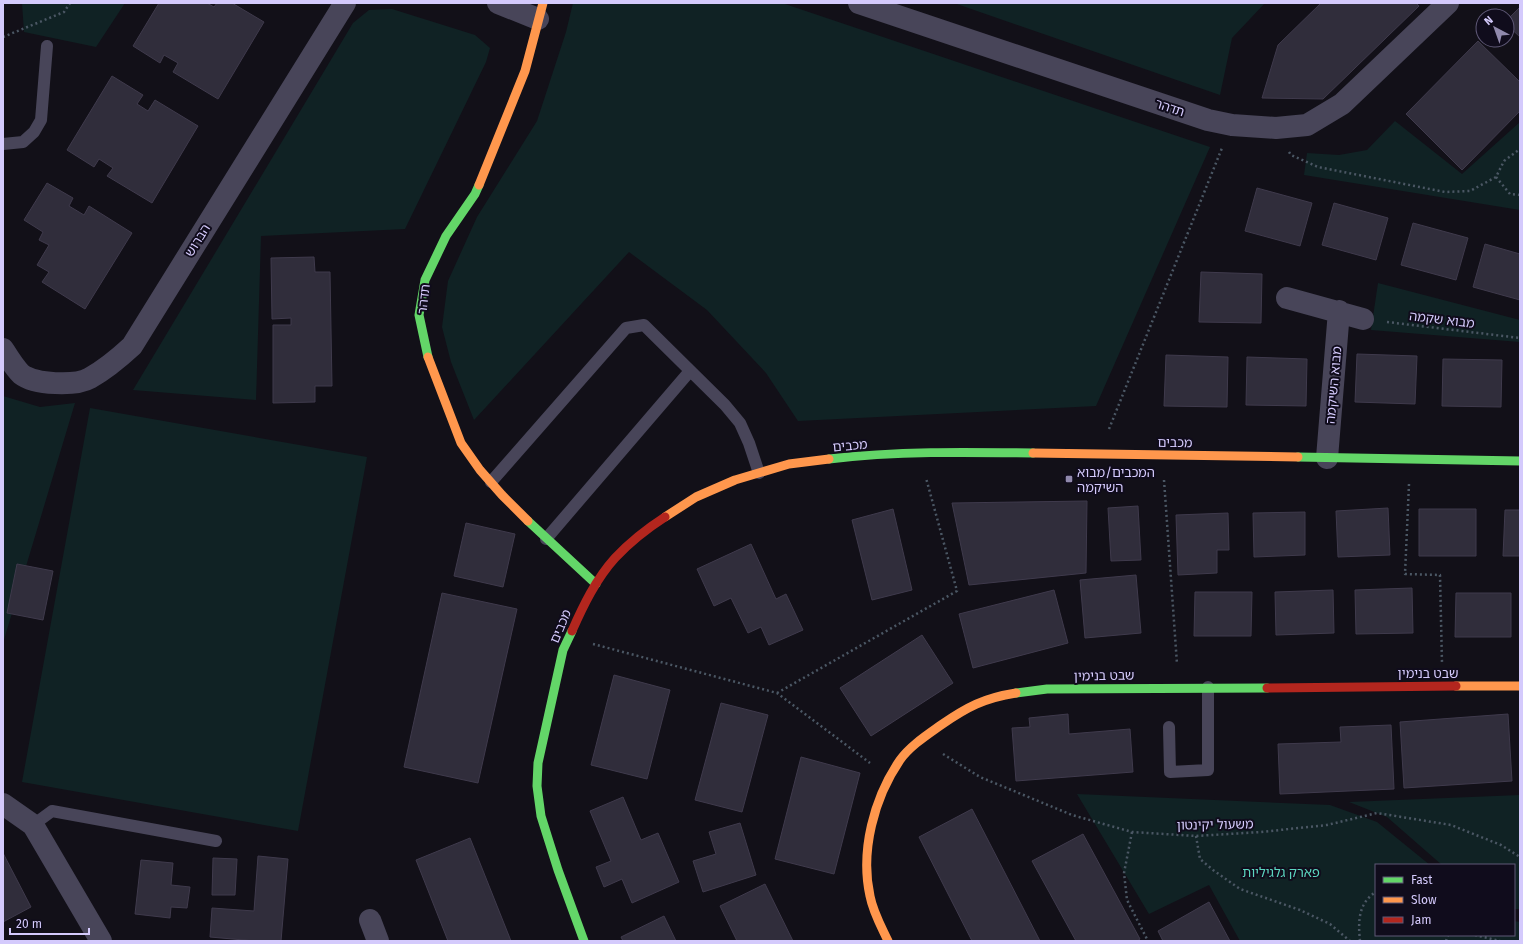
<svg xmlns="http://www.w3.org/2000/svg" width="1523" height="944" font-family="'Fira Sans','Noto Sans Hebrew',sans-serif">
  <rect width="100%" height="100%" fill="#121018"/>
  <path fill="#102224" d="M22,3H125L96,47L24,32Z
    M573,3H782L1210,147L1096,406L798,421L766,373L707,310L629,252L474,420L451,362L442,327L448,281L477,217L537,121L566,32Z
    M954,3H1265L1232,38L1220,95Z
    M392,9L475,35L490,48L486,62L405,229L261,236L256,400L133,390L353,23L369,10Z
    M1395,121L1462,174L1520,122V210L1304,175L1307,153L1339,155L1367,150Z
    M1378,283L1520,320V342L1371,330Z
    M3,396L40,407L75,403L3,643Z
    M90,408L367,457L298,831L22,782Z
    M1077,794L1330,805L1377,822L1430,865H1376V935H1514V921L1520,922V941H1240L1209,885L1149,914Z
    M1520,795V909H1514V865H1442L1387,817L1349,802Z"/>
  <path fill="#302d3b" stroke="#3f3a4c" d="M159,3H207L214,7L217,3H232L264,22L218,99L173,72L178,63L164,55L160,63L133,46Z
    M1321,3H1416L1419,6L1323,99L1262,98L1278,45Z
    M1520,7V37L1507,25V20Z
    M1478,41L1520,82V111L1462,170L1406,114Z
    M112,76L143,95L137,104L148,111L155,100L198,126L152,203L107,176L113,168L99,159L94,167L67,150Z
    M47,183L73,198L69,206L84,215L89,206L132,233L85,309L42,282L49,272L37,265L49,245L39,240L43,232L24,220Z
    M1257,188L1312,203L1300,246L1245,231Z
    M1334,203L1388,218L1376,260L1322,245Z
    M1413,223L1468,238L1456,280L1401,265Z
    M1485,244L1520,254V300L1473,287Z
    M314,257L315,272H330L332,386H315V402L273,403V325H291V318L272,319L271,258Z
    M1201,272L1262,274L1261,323L1199,322Z
    M1357,354L1417,356L1415,404L1355,402Z
    M1166,355L1228,357L1227,407L1164,406Z
    M1247,357L1307,359L1306,406L1246,405Z
    M1443,359L1502,360L1501,407L1442,406Z
    M1087,501L1086,573L969,585L952,503Z
    M1138,506L1141,560L1111,561L1108,508Z
    M1388,508L1390,555L1338,557L1336,511Z
    M893,509L912,590L872,600L852,520Z
    M1419,509H1476V556H1419Z
    M1505,510H1520V556H1503Z
    M1305,512V555L1254,557L1253,513Z
    M1228,513L1229,550H1217V573L1178,575L1176,515Z
    M466,523L515,534L503,587L454,576Z
    M751,544L776,599L786,594L803,630L769,645L761,627L748,633L731,598L714,606L697,569Z
    M17,564L53,571L43,620L7,613Z
    M1136,575L1141,633L1085,638L1080,580Z
    M1412,588L1413,633L1356,634L1355,590Z
    M1054,590L1068,643L973,668L959,614Z
    M1333,590L1334,633L1276,635L1275,592Z
    M1195,592H1252L1251,636H1194Z
    M442,593L517,609L478,783L404,767Z
    M1456,593H1511V637H1455Z
    M922,635L953,683L871,736L840,688Z
    M614,675L670,690L647,779L591,765Z
    M721,703L768,715L742,812L695,800Z
    M1068,714L1069,734L1130,729L1133,772L1016,781L1012,728L1030,727L1029,718Z
    M1508,714L1512,781L1404,788L1400,722Z
    M1391,725L1394,789L1280,794L1278,744L1341,742L1340,727Z
    M801,757L860,773L834,874L775,859Z
    M623,797L641,840L658,833L679,882L632,903L622,879L604,887L596,867L611,861L590,811Z
    M972,809L1040,941H972L919,837Z
    M740,823L756,875L703,892L693,861L716,854L709,832Z
    M1083,834L1140,939L1137,941H1076L1032,861Z
    M470,838L511,941H448L416,860Z
    M3,853L31,907L3,922Z
    M258,856L288,859L281,941H255L210,937L212,908L254,911Z
    M213,858L237,859L235,895H212Z
    M141,860L173,863L171,885L190,887L187,908L171,907L170,918L135,914Z
    M765,884L793,941H737L720,906Z
    M1209,902L1230,941H1163L1158,931Z
    M664,916L676,941H623L621,937Z"/>
  <g fill="none" stroke-linecap="round" stroke-linejoin="round">
    <path stroke="#4b5764" stroke-width="2.5" stroke-dasharray="2 3" stroke-linecap="butt" d="M3,37L64,12L70,3
      M1289,152L1291,155L1318,167L1445,192L1470,191L1496,177L1504,161L1520,149
      M1496,177L1510,194L1520,195
      M1387,322L1520,338
      M1109,429L1222,148
      M1164,480L1177,664
      M1409,484L1405,574L1440,575L1442,663
      M593,644L777,693L870,763
      M777,693L957,591L926,478
      M943,754L980,777L1072,815L1132,832L1196,836L1261,832L1327,825L1377,813L1451,825L1501,845L1520,857
      M1132,832L1124,873L1127,900L1148,941
      M1196,836L1200,859L1213,870L1240,889L1300,910L1330,924L1350,941
      M1475,935L1500,941
      M1360,941C1358,922 1358,903 1376,892
      M1446,941L1448,935"/>
    <path stroke="#484559" stroke-width="12" d="M3,144L23,142L34,132L41,120L47,46
      M491,482L626,328L644,325L725,405L740,423L749,443L759,473
      M546,539L690,371
      M1169,727L1170,772L1208,770V687
      M33,825L52,811L216,841"/>
    <path stroke="#484559" stroke-width="22" d="M498,3L538,19
      M859,3L1208,120L1232,125L1276,128L1307,125L1342,104L1448,3
      M1287,298L1363,319
      M3,349C8,357 14,367 21,374C35,385 76,386 90,378C106,369 119,358 132,346L345,3
      M1327,458L1339,311
      M3,804L33,825L101,941
      M370,920L378,941"/>
    <path stroke="#63d668" stroke-width="9" d="M428,357L419,315L425,280L446,236L475,194L479,185
      M1298,457L1520,461
      M829,459C896,451 965,452 1033,453
      M528,521L596,584
      M572,631L563,650L538,763L537,786L541,816L558,870L584,941
      M1016,693L1047,689L1267,688"/>
    <path stroke="#ff974d" stroke-width="9" d="M479,185L525,71L543,3
      M428,357L461,443L480,470L502,495L528,521
      M1033,453L1298,457
      M665,517L696,497L735,480L789,464L829,459
      M1456,686H1520
      M888,941C881,926 873,912 870,896C860,851 874,798 900,760C910,746 927,735 941,725C967,707 984,698 1016,693"/>
    <path stroke="#b3261e" stroke-width="9" d="M572,631C583,606 596,579 615,558C629,543 648,528 665,517
      M1267,688L1456,686"/>
  </g>
  <rect fill="#9089ac" stroke="#100c1c" stroke-width="1.5" x="1065" y="475" width="8" height="8" rx="2"/>
  <g text-anchor="middle" stroke-width="4" stroke-linejoin="round" paint-order="stroke">
    <g font-size="13" fill="#d4cafc" stroke="#100c1c">
      <text transform="translate(1170 107) rotate(18)" y="5">תדהר</text>
      <text transform="translate(197 240) rotate(-58)" y="5">הברוש</text>
      <text transform="translate(423 299) rotate(-83)" y="5">תדהר</text>
      <text transform="translate(1442 319) rotate(7)" y="5">מבוא שקמה</text>
      <text transform="translate(1333 385) rotate(-85)" y="5">מבוא השיקמה</text>
      <text transform="translate(1175 442) rotate(1)" y="5">מכבים</text>
      <text transform="translate(850 445) rotate(-5)" y="5">מכבים</text>
      <text transform="translate(560 626) rotate(-67)" y="5">מכבים</text>
      <text x="1428" y="678">שבט בנימין</text>
      <text transform="translate(1104 675) rotate(-1)" y="5">שבט בנימין</text>
      <text transform="translate(1215 824) rotate(-1)" y="5">משעול יקינטון</text>
    </g>
    <g font-size="13" fill="#d4cafc" stroke="#100c1c" text-anchor="start">
      <text x="1077" y="477">המכבים/מבוא<tspan x="1077" dy="15">השיקמה</tspan></text>
    </g>
    <g font-size="13" fill="#5cd7c1" stroke="#100c1c">
      <text x="1281" y="877">פארק גלגיליות</text>
    </g>
  </g>
  <rect width="1523" height="944" fill="none" stroke="#d4cafc" stroke-width="8"/>
  <rect x="1375" y="864" width="140" height="72" fill="#100c1c" stroke="#5e5876"/>
  <rect x="1383" y="877" width="20" height="6" fill="#63d668" stroke="#5e5876"/>
  <text x="1411" y="884" font-size="12" fill="#d4cafc">Fast</text>
  <rect x="1383" y="897" width="20" height="6" fill="#ff974d" stroke="#5e5876"/>
  <text x="1411" y="904" font-size="12" fill="#d4cafc">Slow</text>
  <rect x="1383" y="917" width="20" height="6" fill="#b3261e" stroke="#5e5876"/>
  <text x="1411" y="924" font-size="12" fill="#d4cafc">Jam</text>
  <g transform="translate(1495 28) rotate(319)"><circle r="19" fill="#100c1c" stroke="#5e5876"/>
  <path d="M0-3L7 15L0 10L-7 15Z" fill="#9089ac"/>
  <text y="-6" font-size="11" font-weight="bold" text-anchor="middle" fill="#d4cafc">N</text>
  </g>
  <path d="M10 928v6h79v-6" fill="none" stroke="#d4cafc" stroke-width="2"/>
  <text x="16" y="928" font-size="12" fill="#d4cafc" stroke="#100c1c" stroke-width="3" paint-order="stroke">20 m</text>
</svg>
